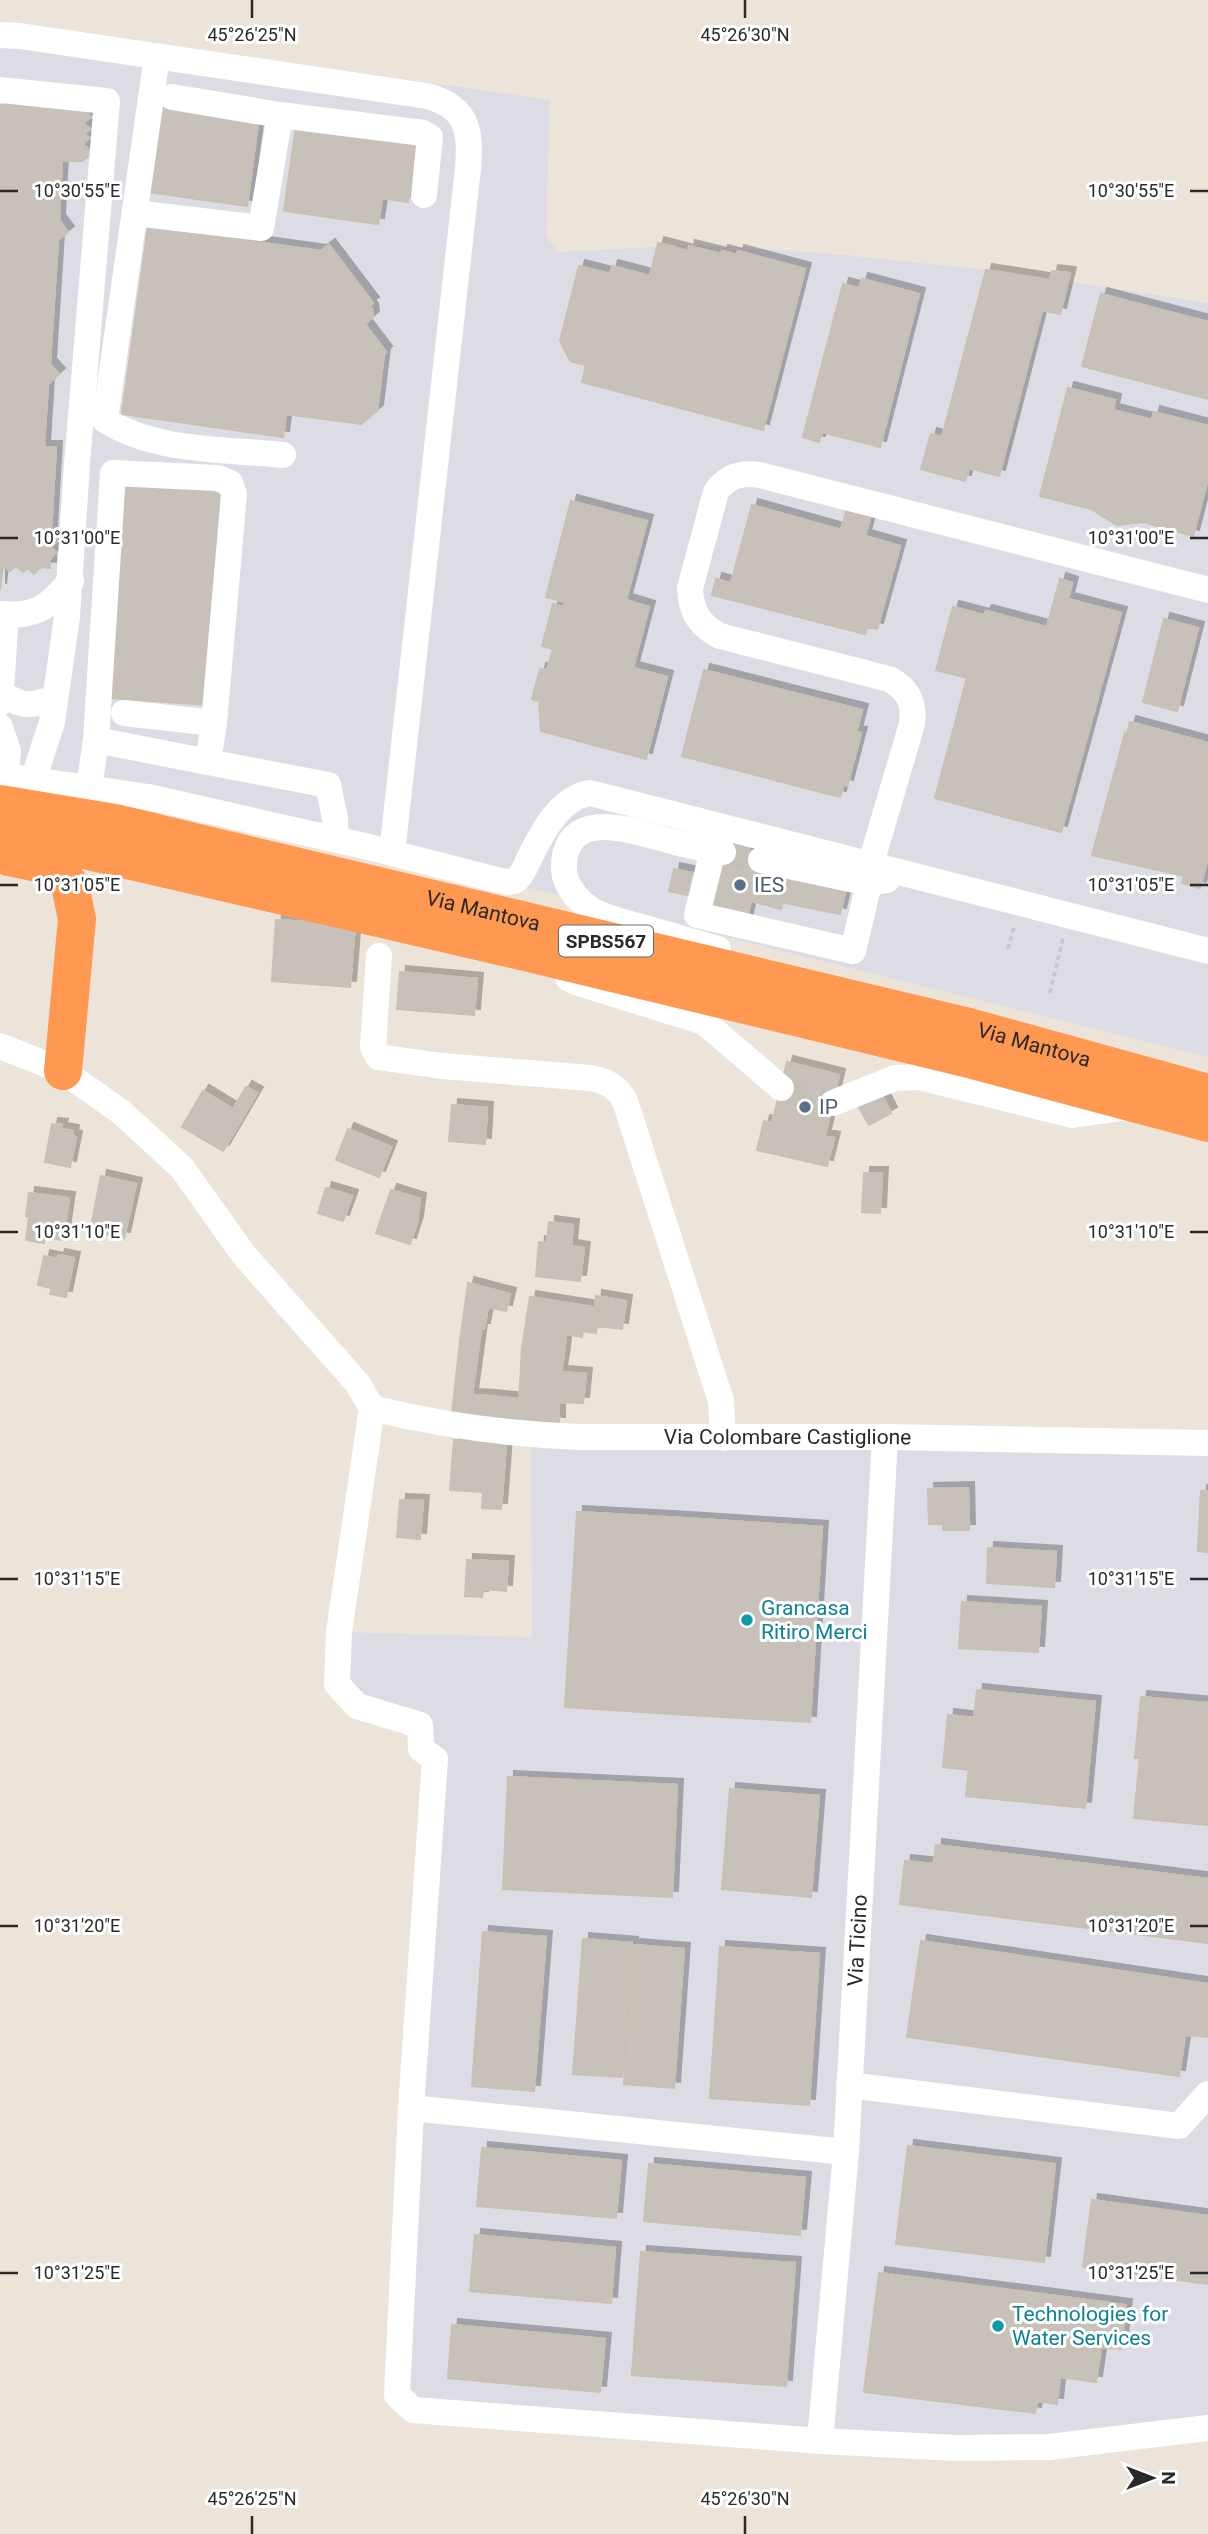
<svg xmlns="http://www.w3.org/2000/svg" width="1208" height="2534" font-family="Roboto,sans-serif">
  <defs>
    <filter id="shadow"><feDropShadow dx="6" dy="-6" stdDeviation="0" flood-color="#0004"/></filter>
  </defs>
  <rect width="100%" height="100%" fill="#ede4d9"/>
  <path fill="#dddbe4" d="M0,21L550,100L546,236L558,252L695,245L823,253L1008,272L1208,303V1057L505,882L0,775Z
    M531,1435L1208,1443V2428L1049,2447L820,2441L397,2395L435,1759L420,1725L337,1684L339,1632L532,1637Z"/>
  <path fill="#c8c1b9" stroke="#c8c0b3" stroke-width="2" filter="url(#shadow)" d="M69,101L81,105L91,117L83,123L90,129L84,134L89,138L83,144L93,153L82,161H62L59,220L68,232L58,240L50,364L59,374L48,384L44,447H56L51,532L57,541L50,547L56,552L50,559V568L40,567L34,574L28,568L23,572L16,566L10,571L3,565L0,590V105L51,108L57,102L61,110Z
    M159,108L258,122L247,206L147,192Z
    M296,127L416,144L408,202L382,198L378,224L284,211Z
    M148,227L321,251L329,245L373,303L369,306L372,309L373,317L365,324L386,352L384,354L377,411L361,424L286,414L283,437L122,414Z
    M658,243L688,251L689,246L721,254L722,251L737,255L738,251L805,269L763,430L582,382L586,365L570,361L560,341L579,266L610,274L612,266L650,276Z
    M986,270L1050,280L1052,271L1070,273L1060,314L1042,310L999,476L969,468L965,481L921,469L931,434L942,437Z
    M862,279L919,294L880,447L822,432L819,442L803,437L843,284L859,288Z
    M1101,294L1208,322V399L1082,366Z
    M1068,388L1115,400L1113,410L1152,420L1154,412L1208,426V478L1193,536L1143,522L1117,525L1091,509L1040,496Z
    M121,482L223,489L209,705L108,698Z
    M571,501L647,521L626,600L649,607L633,668L667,677L646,759L541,731L539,701L532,699L540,669L547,670L553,649L542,646L553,604L564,607L565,602L546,597Z
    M752,505L841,530L846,511L870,518L865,536L900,546L877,629L867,626L865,634L712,595L716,579L731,583Z
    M1060,579L1072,583L1068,599L1121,613L1061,832L935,798L967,678L936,670L953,607L984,615L986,611L1047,627Z
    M1164,619L1198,628L1177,711L1143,702Z
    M704,670L862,710L840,797L682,756Z
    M1130,722L1208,743V857L1200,888L1182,883L1184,876L1092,855L1125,733L1127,734Z
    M856,732L861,733L847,786L843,784Z
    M725,844L763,854L790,873L781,909L751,901L746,923L708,913Z
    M674,869L697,874L692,896L669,891Z
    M792,872L847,884L840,914L785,903Z
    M276,920L355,925L350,987L272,981Z
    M400,972L477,979L474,1015L397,1009Z
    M787,1062L839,1075L825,1135L772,1123Z
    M246,1087L257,1093L223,1151L182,1127L203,1091L233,1109Z
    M880,1091L891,1113L869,1125L857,1104Z
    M452,1105L487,1108L485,1144L449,1141Z
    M764,1121L834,1138L827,1166L757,1150Z
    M52,1124L62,1125L61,1129L73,1131L72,1136L76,1137L70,1167L45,1162Z
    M348,1129L391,1147L379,1177L336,1160Z
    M864,1173H882L880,1213L862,1212Z
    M101,1176L136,1184L124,1238L90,1231Z
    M326,1188L352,1196L343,1221L318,1213Z
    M391,1190L420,1199L417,1222L410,1244L376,1233Z
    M29,1193L69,1198L63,1240L45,1237L44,1243L26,1240L29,1217L26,1216Z
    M549,1222L573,1225L571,1246L584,1248L580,1281L536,1276L539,1242L547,1243Z
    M59,1255L74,1258L66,1297L50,1294Z
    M44,1256L58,1259L51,1288L38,1285Z
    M468,1283L510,1294L506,1311L488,1307L484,1329H481L479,1344L460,1341Z
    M596,1296L626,1301L622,1329L597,1326L599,1308H595Z
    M530,1297L599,1308L596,1333L583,1331L582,1337L566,1334L564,1353L522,1348Z
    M460,1341L479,1344L472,1395L489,1396L487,1417L452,1414Z
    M522,1348L564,1353L561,1372L586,1374L583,1403L559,1402V1423L518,1420Z
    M489,1396L520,1399L518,1420L487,1417Z
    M454,1440L506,1444L501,1509L482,1508L483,1492L450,1490Z
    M968,1488L969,1530H943V1524H929L928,1489Z
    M1201,1491H1208V1552L1198,1551Z
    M400,1500L423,1501L420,1539L397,1537Z
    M577,1512L684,1518L672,1714L565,1707Z
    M684,1518L822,1527L810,1722L672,1714Z
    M988,1548L1056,1552L1054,1587L987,1583Z
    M467,1560L508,1562L506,1591L483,1589L482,1597L465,1596Z
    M962,1602L1041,1607L1038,1652L959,1648Z
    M977,1690L1095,1702L1085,1808L966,1796Z
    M1141,1697L1208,1703V1825L1134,1818L1140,1758H1135Z
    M948,1715L974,1718L969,1770L943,1767Z
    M508,1777L677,1785L672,1897L503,1889Z
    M730,1789L819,1796L811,1897L722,1889Z
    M936,1845L1208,1879V1943L928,1908Z
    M905,1861L933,1864L928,1908L900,1904Z
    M483,1932L546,1937L534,2091L472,2086Z
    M583,1939L632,1943L622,2077L573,2074Z
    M921,1941L1208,1984V2037L1185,2035L1179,2076L907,2037Z
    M634,1945L684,1949L674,2088L624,2084Z
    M720,1947L819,1954L809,2105L710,2098Z
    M908,2146L1055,2164L1044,2262L896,2244Z
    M482,2148L621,2161L616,2218L477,2206Z
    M649,2164L805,2178L800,2235L644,2221Z
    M1092,2200L1208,2216V2284L1083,2267Z
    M475,2235L615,2248L611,2303L470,2291Z
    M641,2252L795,2263L786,2386L632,2375Z
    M879,2273L1126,2305L1121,2349L1101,2347L1096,2382L1060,2377L1057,2404L1037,2401L1035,2413L864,2392Z
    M452,2325L605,2339L600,2392L448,2378Z"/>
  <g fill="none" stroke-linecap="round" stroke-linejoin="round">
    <path stroke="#c6bfb6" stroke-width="26" stroke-dasharray="26 13" stroke-linecap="butt" d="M723,852L761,860
      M781,1088L833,1103"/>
    <path stroke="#c7c7c7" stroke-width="3.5" stroke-dasharray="5 3.5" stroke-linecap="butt" d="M1008,949L1014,926
      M1050,993L1063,938"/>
    <g stroke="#fff" stroke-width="26">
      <path d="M0,35L20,36L427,96C468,107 471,131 468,168L392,853"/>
      <path d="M157,56L105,420C155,452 224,449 283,455"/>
      <path d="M0,90L107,101L77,464L67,617L52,722L33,780"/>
      <path d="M280,115L423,133L430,137L424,195"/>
      <path d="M135,213L261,228L280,115L172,97"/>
      <path d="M0,614C37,617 47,608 71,581"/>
      <path d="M1,693C23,708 31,706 55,698"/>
      <path d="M0,703L6,615"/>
      <path d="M124,713L214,723"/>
      <path d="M0,727L8,751L6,776"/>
      <path d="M208,762L328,785L335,818L336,839"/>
      <path d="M0,775L148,797L369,847L505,882C507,882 514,881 516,880C522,876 525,867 528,861C541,835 558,798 590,793L1208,951"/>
      <path d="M89,788L96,740L208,762L214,723L234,494L230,483L217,478L113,473L96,740"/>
      <path d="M713,850L697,915L853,951L869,883"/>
      <path d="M761,860L869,883L887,880"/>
      <path d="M871,863L912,724C915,703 908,689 889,679L720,636C699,625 691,612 690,588L716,492C727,476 741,472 760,475L1208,590"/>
      <path d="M718,949C693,942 667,934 641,927C624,922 604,918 590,909C576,899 562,882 564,864C568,803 641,834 675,842C691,846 707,849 723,852"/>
      <path d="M379,956L373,1047L378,1057L442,1066L590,1078C606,1081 617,1086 625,1101L721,1401L723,1438"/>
      <path d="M568,978L576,982L704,1022L781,1088"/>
      <path d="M0,1046L63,1071L121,1112L182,1168L244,1255L358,1384L372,1408L339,1632L337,1684L357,1706L420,1725L421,1749L435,1759L411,2108L397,2395L413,2410L820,2441L958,2448L1049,2447L1208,2428"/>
      <path d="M833,1103L895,1078L919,1077L1072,1115L1129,1107"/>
      <path id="s1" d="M372,1408C439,1425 509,1434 578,1437H885L1208,1443"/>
      <path d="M849,2085L1179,2126L1208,2094"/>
      <path d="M411,2108L846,2152"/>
      <path id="s2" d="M820,2441L846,2152L885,1437"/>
    </g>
    <g stroke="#ff9952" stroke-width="38">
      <path id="s3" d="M0,804L115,823L969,1027L1208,1093"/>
      <path d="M0,835L41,840L521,951L965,1058L1208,1123"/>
      <path d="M9,857L39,863L58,870L70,885L77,919L63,1071"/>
    </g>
  </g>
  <path fill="none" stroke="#292929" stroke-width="2.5" d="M252,0V18M745,0V18M0,191H18M1190,191H1208M0,538H18M1190,538H1208M0,885H18M1190,885H1208M0,1232H18M1190,1232H1208M0,1579H18M1190,1579H1208M0,1926H18M1190,1926H1208M0,2273H18M1190,2273H1208M252,2516V2534M745,2516V2534"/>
  <g fill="#5c6f8a" stroke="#fff" stroke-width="2.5">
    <circle cx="740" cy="885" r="7"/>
    <circle cx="805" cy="1107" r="7"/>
  </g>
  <g fill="#0f9aa8" stroke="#fff" stroke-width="2.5">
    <circle cx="747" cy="1620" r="7"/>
    <circle cx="998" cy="2326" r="7"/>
  </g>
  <g text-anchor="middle" stroke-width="6" stroke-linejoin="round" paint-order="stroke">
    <rect fill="#fff" stroke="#696969" stroke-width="2" x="559" y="925.5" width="94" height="31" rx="5"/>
    <g font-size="19" font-weight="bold" fill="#292929">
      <text x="606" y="948">SPBS567</text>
    </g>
    <g font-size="21" fill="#4e5e75" stroke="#fff" text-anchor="start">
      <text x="754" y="892">IES</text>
      <text x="819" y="1114">IP</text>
    </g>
    <g font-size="21" fill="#292929" stroke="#fff">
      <text dy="7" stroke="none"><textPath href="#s3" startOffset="495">Via Mantova</textPath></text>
      <text dy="7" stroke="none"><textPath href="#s3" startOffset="1062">Via Mantova</textPath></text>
      <text dy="7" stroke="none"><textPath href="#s1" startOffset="418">Via Colombare Castiglione</textPath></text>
      <text dy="7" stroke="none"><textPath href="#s2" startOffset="502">Via Ticino</textPath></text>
    </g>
    <g font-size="21" fill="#0d838f" stroke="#fff" text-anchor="start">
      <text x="761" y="1615">Grancasa<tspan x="761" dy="24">Ritiro Merci</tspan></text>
      <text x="1012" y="2321">Technologies for<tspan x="1012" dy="24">Water Services</tspan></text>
    </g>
  </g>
  <g font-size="18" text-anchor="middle" fill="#292929" stroke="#fff" stroke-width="6" stroke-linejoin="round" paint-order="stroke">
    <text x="252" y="41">45°26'25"N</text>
    <text x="745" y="41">45°26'30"N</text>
    <text x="1131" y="197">10°30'55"E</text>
    <text x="77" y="197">10°30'55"E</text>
    <text x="77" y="544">10°31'00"E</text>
    <text x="1131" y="544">10°31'00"E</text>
    <text x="77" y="891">10°31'05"E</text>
    <text x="1131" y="891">10°31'05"E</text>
    <text x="1131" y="1238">10°31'10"E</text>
    <text x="77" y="1238">10°31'10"E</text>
    <text x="1131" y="1585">10°31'15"E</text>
    <text x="77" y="1585">10°31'15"E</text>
    <text x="1131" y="1932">10°31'20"E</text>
    <text x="77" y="1932">10°31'20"E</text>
    <text x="77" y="2279">10°31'25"E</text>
    <text x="1131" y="2279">10°31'25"E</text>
    <text x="252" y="2505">45°26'25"N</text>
    <text x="745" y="2505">45°26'30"N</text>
  </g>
  <g transform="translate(1152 2478) rotate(90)" stroke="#ffffff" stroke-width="5" paint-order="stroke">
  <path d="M0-5L12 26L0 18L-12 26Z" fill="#292929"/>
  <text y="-10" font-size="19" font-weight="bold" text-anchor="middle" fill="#292929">N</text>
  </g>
</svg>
